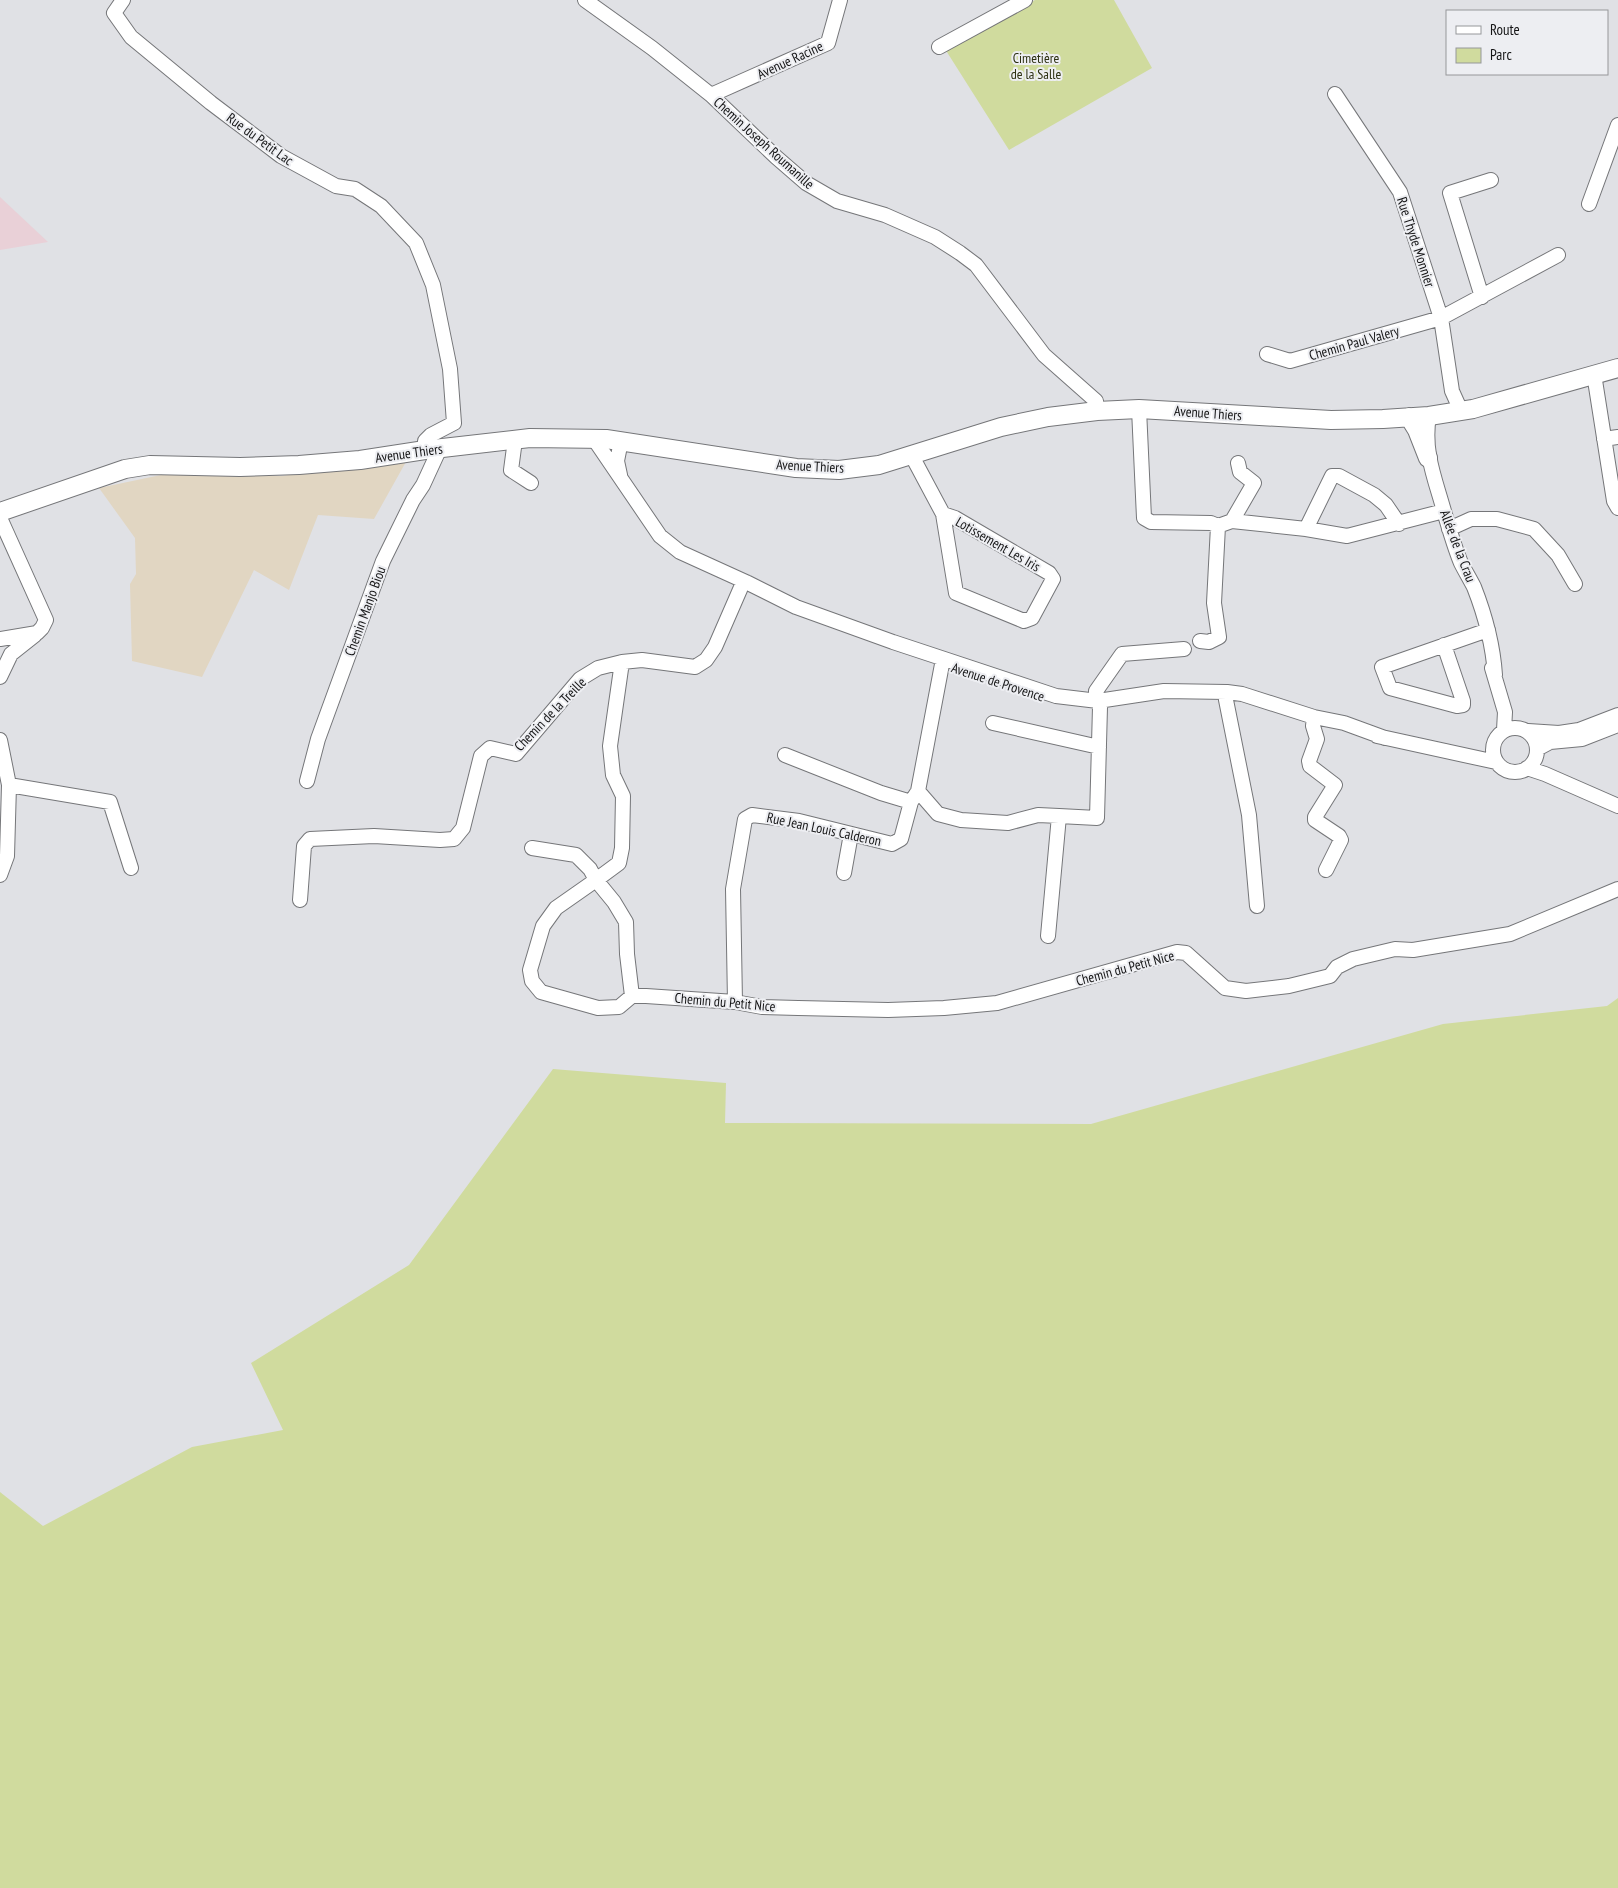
<svg xmlns="http://www.w3.org/2000/svg" width="1618" height="1888" font-family="'PT Sans Narrow',sans-serif">
  <rect width="100%" height="100%" fill="#e0e1e5"/>
  <path fill="#e9d0d7" d="M0,197L48,242L0,250Z"/>
  <path fill="#e1d6c2" d="M407,460L374,519L318,515L289,590L254,570L202,677L132,661L130,584L136,574L135,538L99,488L175,472L281,476Z"/>
  <path fill="#d0db9e" d="M1035,0H1114L1152,68L1009,150L945,49Z
    M1618,998V1888H0V1492L43,1526L192,1447L283,1430L251,1363L409,1265L553,1069L726,1083L725,1123L1091,1124L1443,1024L1607,1006Z"/>
  <g fill="none" stroke-linecap="round" stroke-linejoin="round">
    <defs>
      <path id="minor" d="M123,0L114,13L131,37L211,103L281,156L336,186L355,189L381,206L416,243L433,285L450,369L454,423L431,435L425,441V450
        M585,0L652,48L711,95L776,157L806,183L837,201L885,215L935,237L960,253L976,265L1044,355L1096,401L1097,411
        M939,47L1025,0
        M711,95L828,43L840,0
        M1589,204L1618,125
        M1482,297L1450,193L1491,180
        M1267,354L1290,361L1441,318L1400,192L1335,94
        M1594,374L1614,501L1618,508
        M1139,409L1144,518L1151,522L1211,523L1218,526L1232,521L1254,483L1240,472L1238,463
        M1461,411L1452,391L1441,318L1558,255
        M1429,416C1424,444 1431,468 1439,494C1446,517 1452,541 1461,563C1465,571 1470,579 1474,587C1485,615 1493,645 1495,675
        M594,439L660,536L680,552L746,582L796,607L893,642L1056,696L1098,701L1164,691L1227,692L1242,694L1314,717L1344,723L1385,738
        M1604,439L1618,437
        M515,440L511,470L531,483
        M912,456L943,514L956,593L1024,621L1032,618L1053,579L1049,573L955,518L943,514
        M620,475L617,461L621,441
        M0,518L46,620L42,628L37,633L0,639
        M1232,521L1306,529
        M1399,524L1386,505L1374,495L1339,476H1332L1306,529L1347,536L1444,511
        M1449,529L1471,519H1497L1534,529L1558,555L1575,584
        M1200,641L1209,642L1219,637L1214,603L1218,526
        M1444,645L1463,701V705L1457,706L1390,688L1382,667L1488,630
        M1492,668L1505,712L1504,730
        M0,677L11,654L35,635
        M1227,692L1226,700L1249,815L1257,906
        M1314,717L1313,726L1317,739L1309,761L1310,766L1335,785L1315,817V820L1339,836L1341,840L1326,870
        M993,723L1099,747
        M1493 750a22 22 0 1 1 44 0a22 22 0 1 1-44 0Z
        M1528,731L1559,733L1579,730L1618,715
        M1377,736L1496,762
        M0,740L9,785L7,856L0,875
        M1537,749L1550,742L1582,739L1618,725
        M785,755L881,793L911,802
        M1527,768L1545,774L1618,806
        M307,781L318,739L383,561L413,500L423,485L440,448
        M9,785L110,802L131,868
        M918,791L938,814L961,820L1008,823L1038,815L1059,816
        M532,848L576,855L590,869L596,880L619,863L622,848L623,796L613,775L610,746L622,662
        M844,873L851,834
        M596,880L614,902L626,922L627,954L632,996L619,1007L598,1008L541,992L532,981L530,970L543,926L556,908Z
        M300,900L304,846L310,839L374,836L440,840L454,839L463,828L481,756L490,748L516,754L580,679L598,668L622,662L642,660L695,667L706,660L715,647L742,585L746,582
        M1048,936L1059,816L1097,818L1100,707L1096,691L1122,654L1184,649
        M632,996H646L735,1002L762,1007L798,1008L888,1010L944,1008L997,1003L1177,952L1186,953L1225,988L1246,991L1289,986L1330,976L1337,967L1353,959L1395,949L1413,950L1510,934L1618,889
        M735,1002L733,889L745,819L752,815L799,821L892,844L901,839L911,802L918,791L943,659"/>
      <path id="major" d="M1409,417L1417,430L1428,458
        M0,512L125,469L150,465L240,467L299,465L360,460L425,450L530,438L606,439L796,468L839,470L879,465L1001,427L1048,417L1097,411L1139,409L1331,420L1383,419L1429,416L1473,409L1618,368"/>
    </defs>
    <use href="#minor" stroke="#757679" stroke-width="16"/>
    <use href="#major" stroke="#757679" stroke-width="20"/>
    <use href="#minor" stroke="#fff" stroke-width="14"/>
    <use href="#major" stroke="#fff" stroke-width="18"/>
  </g>
  <g text-anchor="middle" stroke-width="4" stroke-linejoin="round" paint-order="stroke">
    <g font-size="14" fill="#2c3012" stroke="#edeef2">
      <text x="1036" y="63">Cimetière<tspan x="1036" dy="16">de la Salle</tspan></text>
    </g>
    <g font-size="14" fill="#141415" stroke="#edeef2">
      <text transform="translate(790 60) rotate(-25)" y="5">Avenue Racine</text>
      <text transform="translate(260 139) rotate(36)" y="5">Rue du Petit Lac</text>
      <text transform="translate(764 143) rotate(42)" y="5">Chemin Joseph Roumanille</text>
      <text transform="translate(1416 242) rotate(72)" y="5">Rue Thyde Monnier</text>
      <text transform="translate(1354 343) rotate(-16)" y="5">Chemin Paul Valery</text>
      <text transform="translate(1208 413) rotate(4)" y="5">Avenue Thiers</text>
      <text transform="translate(409 453) rotate(-8)" y="5">Avenue Thiers</text>
      <text transform="translate(810 466) rotate(3)" y="5">Avenue Thiers</text>
      <text transform="translate(998 544) rotate(30)" y="5">Lotissement Les Iris</text>
      <text transform="translate(1458 546) rotate(69)" y="5">Allée de la Crau</text>
      <text transform="translate(365 611) rotate(-70)" y="5">Chemin Manjo Biou</text>
      <text transform="translate(998 682) rotate(18)" y="5">Avenue de Provence</text>
      <text transform="translate(550 714) rotate(-46)" y="5">Chemin de la Treille</text>
      <text transform="translate(824 829) rotate(12)" y="5">Rue Jean Louis Calderon</text>
      <text transform="translate(1125 968) rotate(-15)" y="5">Chemin du Petit Nice</text>
      <text transform="translate(725 1002) rotate(5)" y="5">Chemin du Petit Nice</text>
    </g>
  </g>
  <rect x="1446" y="10" width="162" height="65" fill="#edeef2" stroke="#96979a"/>
  <rect x="1456" y="26" width="25" height="8" fill="#ffffff" stroke="#96979a"/>
  <text x="1490" y="35" font-size="15" fill="#141415">Route</text>
  <rect x="1456" y="48" width="25" height="15" fill="#d0db9e" stroke="#96979a"/>
  <text x="1490" y="60" font-size="15" fill="#141415">Parc</text>
</svg>
